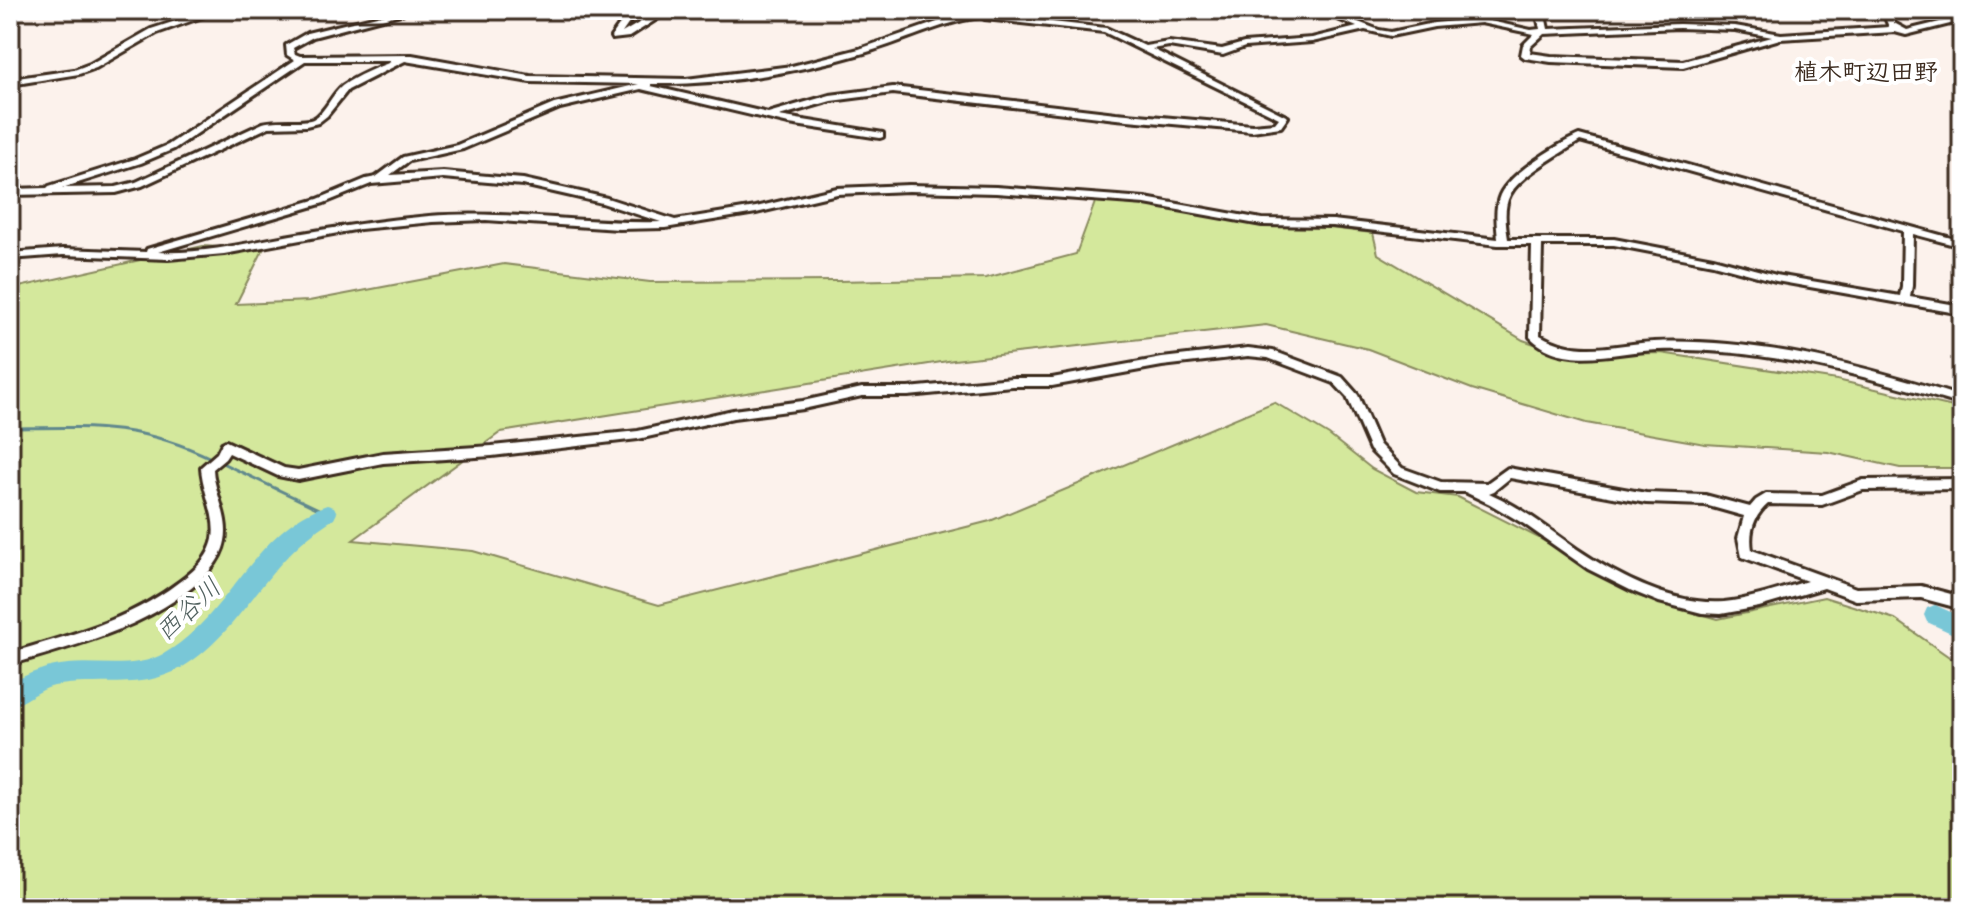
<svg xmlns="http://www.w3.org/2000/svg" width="1972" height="918" font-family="'Gochi Hand','Klee One',sans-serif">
  <rect width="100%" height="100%" fill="#fcf2ec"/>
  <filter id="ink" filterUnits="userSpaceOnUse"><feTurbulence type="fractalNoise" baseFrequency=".0125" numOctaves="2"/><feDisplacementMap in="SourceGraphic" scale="16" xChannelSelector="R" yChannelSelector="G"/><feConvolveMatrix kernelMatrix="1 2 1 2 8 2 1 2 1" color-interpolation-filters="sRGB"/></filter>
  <g filter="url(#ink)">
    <path fill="#d4e89c" stroke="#88895d" stroke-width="2" d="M1097,197L1225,216L1373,233L1378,254L1523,340L1566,355L1661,353L1837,380L1962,409V468H1900L1828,452L1705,444L1586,423L1472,389L1368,349L1266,325L954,360L501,432L353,540L473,551L659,605L990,521L1274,402L1329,435L1372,469L1416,492L1458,497L1537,537L1638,596L1718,619L1824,597L1895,619L1962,666V908H10V289L203,246L263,250L236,304L309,301L504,264L650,282L837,281L986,278L1076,254Z"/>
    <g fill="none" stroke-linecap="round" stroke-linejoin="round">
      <path stroke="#60888d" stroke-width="3" d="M10,428C90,427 139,423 213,459
        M220,462L327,513"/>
      <path fill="#79c7d7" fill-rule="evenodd" d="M327,505L334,507L337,513L334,519C266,558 243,632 181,668C141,691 97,678 54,686C38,690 25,702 10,708V684C28,673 47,666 68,664C99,661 136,670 165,653C229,616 254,529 327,505Z
        M1935,605L1962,617V638L1927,622L1924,615L1927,608Z"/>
      <defs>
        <path id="minor" d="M210,10H222L157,33L96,68L79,74L10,85V79L74,70L90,64L151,29Z
          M402,10H416L313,37L293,48L295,54L300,56L412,55L530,76L686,79L792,66L859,49L946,19L928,10H939L954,16L993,10H1011L990,15L1106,28L1145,46L1169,42L1222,49L1244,43L1312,38L1357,27L1316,10H1327L1379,30L1391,32L1434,23L1481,19L1531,30L1540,29L1536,10H1544L1548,29L1679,24L1735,26L1781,34L1889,27L1882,10H1890L1894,23L1907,30L1948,20L1904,10C1923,10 1948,18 1962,17V21L1906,35L1895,32L1780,39L1683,67L1551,62L1525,58L1521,55L1523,45L1534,34L1481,23L1434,27L1391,36L1365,30L1312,42L1245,47L1223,55L1169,46L1152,49L1288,117L1281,127L1252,131L1116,119L893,93L831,101L779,116L883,133V137L880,138L789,124L641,89L560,108L463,149L409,161L390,175L443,172L523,179L607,198L675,220L756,207L837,188L909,185L996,187L1145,198L1262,219L1333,220L1498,239C1497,225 1494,209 1500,195C1509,174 1558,144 1579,135L1962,241V247L1913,234L1912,286L1910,297L1962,306V314L1776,281L1713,264L1614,245H1542L1540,335C1580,358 1612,344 1654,342C1679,341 1704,342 1728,344C1808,351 1886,373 1962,397V405C1863,375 1762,347 1658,350C1617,351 1563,371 1530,337L1532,245H1498L1333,226L1262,225L1145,204L996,193L909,191L837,194L756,213L665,228L619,229L486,220L433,222L360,229L224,254L168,259L63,255L10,259V253L63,249L146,252L147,249L318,199L366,179L376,177L403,157L457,145L554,104L639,84L530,82L405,61L348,90L327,116L318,123L306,126L269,127L142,186L116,193L10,195V189L47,188L49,186L135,159L168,145L295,60L287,55L286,45L307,33ZM981,17L985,19L1104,32L1279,118L1275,123L1252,125L1116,113L893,87L830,95L768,113L651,86V84C722,85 795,73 864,53C903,42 941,22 981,17ZM1679,28L1735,30L1772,37L1683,61L1551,56L1530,53L1531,46L1544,34ZM305,61H393C376,68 357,75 342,86C331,95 326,112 313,119C303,123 277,119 263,123L136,182L116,187L62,188L141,163L174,149ZM1580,141L1903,231L1902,286L1900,296L1776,275L1713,258L1614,239H1508C1506,225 1503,208 1510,195C1519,176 1562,153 1580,141ZM443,178L523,185L602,203L661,222C583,224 507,210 429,216C383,220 337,227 291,235C247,243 203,254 158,252L324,203L371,184Z
          M630,10H638L622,33L661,10H671L629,37L612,39L611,37Z
          M1248,348L1273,351L1342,377L1358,395L1379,444L1402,468L1441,482L1487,483L1508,468L1646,493L1705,495L1750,507L1756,500L1766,494L1822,495L1863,480L1962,479V489L1863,490L1822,505L1768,504C1754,516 1749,531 1752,550L1856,588L1921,586L1962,597V609L1921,598L1856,600L1824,588L1759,607L1721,614L1702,613L1659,602L1632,591L1588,569L1524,524L1490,504L1465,492H1440L1394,474L1370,450L1347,397L1334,383L1268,358L1248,356L1162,366L1052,386H1012L908,396H862L803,409L733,418L638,439L492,456L383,463L298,480L278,476L229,453L225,459L213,469C214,493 230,517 225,541C221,563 202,580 185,593C132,632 72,646 10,665V653C71,634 127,622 179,582C194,571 209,558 213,539C217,515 202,491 201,467L217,453L222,443L226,441L284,468L298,470L383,453L492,446L638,431L733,410L803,401L862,388H908L1012,378H1052L1162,358ZM1510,478L1646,503L1705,505L1744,516L1738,538L1742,557L1807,581C1780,589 1753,599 1724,602C1674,606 1617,576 1577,549C1548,529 1522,507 1489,493L1494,491Z"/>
      </defs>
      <use href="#minor" stroke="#3b2a1e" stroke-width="6"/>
      <use href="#minor" fill="#fff" fill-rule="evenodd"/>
    </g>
  </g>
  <g text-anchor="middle" stroke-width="8" stroke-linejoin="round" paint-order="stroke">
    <g font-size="24" font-weight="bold" fill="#3b2a1e" stroke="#fff">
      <text x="1866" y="80">植木町辺田野</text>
    </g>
    <g font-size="26" font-style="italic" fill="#51615f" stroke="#fff">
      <text transform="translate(188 609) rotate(-43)" y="9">西谷川</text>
    </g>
  </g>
  <rect width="1972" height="918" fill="none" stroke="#fff" stroke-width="40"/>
  <rect x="20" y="20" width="1932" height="878" fill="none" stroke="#3b2a1e" stroke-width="3" filter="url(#ink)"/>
</svg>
